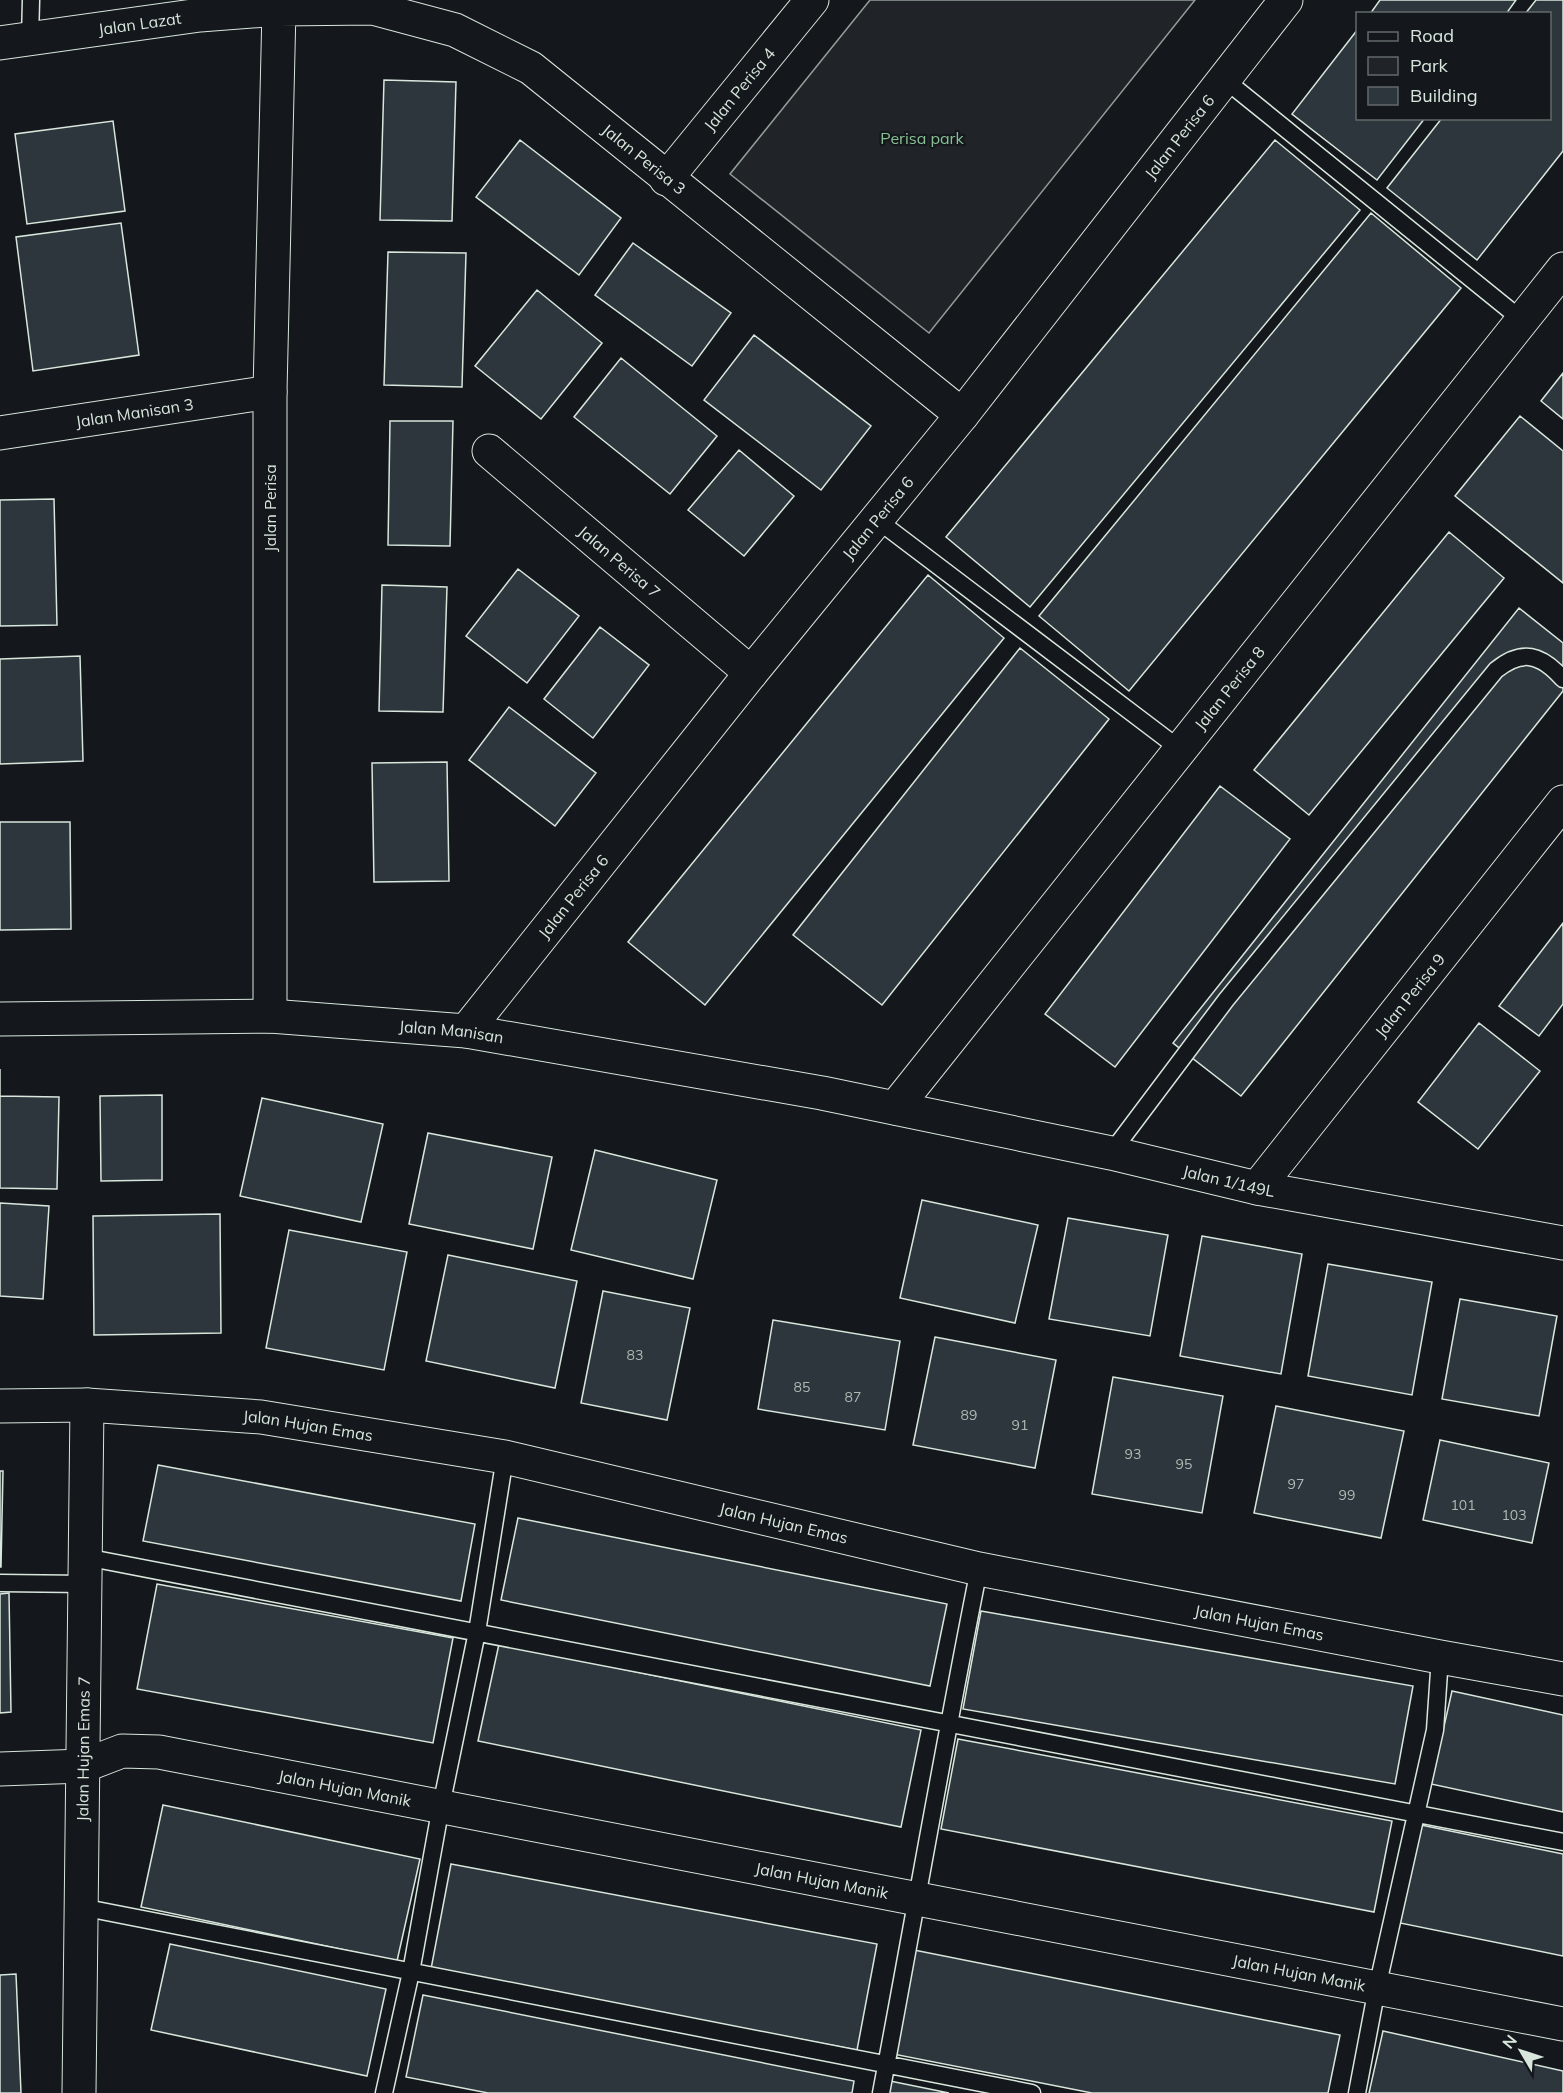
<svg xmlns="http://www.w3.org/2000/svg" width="1563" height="2093" font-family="Mulish,sans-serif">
  <rect width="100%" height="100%" fill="#14181c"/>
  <path fill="#202428" stroke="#939e99" stroke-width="1.5" d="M870,0H1195L929,333L730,174Z"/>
  <path fill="#2c363c" stroke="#d8e6dc" stroke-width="1.5" d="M1380,0H1516L1506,14H1370Z
    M1536,0H1563V151L1477,260L1387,188L1442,118H1550V14H1525Z
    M1358,29V118H1425L1377,180L1292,114Z
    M384,80L456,82L452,221L380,220Z
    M113,121L125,211L27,224L15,134Z
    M520,140L621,218L579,275L476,197Z
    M1275,140L1360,210L1030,607L946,537Z
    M1371,213L1461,288L1129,691L1039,616Z
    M121,223L139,355L33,371L16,237Z
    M633,243L731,313L692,366L595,295Z
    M388,252L466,253L462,387L384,385Z
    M537,290L602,343L541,419L475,366Z
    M754,335L871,426L821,490L704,400Z
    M621,358L717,436L670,494L574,417Z
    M1563,373V419L1541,401Z
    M1520,416L1563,451V583L1455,496Z
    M390,421H453L450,546L388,545Z
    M739,450L794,496L744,556L688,510Z
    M54,499L57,625L0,626V500Z
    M1449,532L1504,578L1309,815L1254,770Z
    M518,569L579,616L527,683L466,636Z
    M928,575L1004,638L705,1005L628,942Z
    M382,585L447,587L443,712L379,711Z
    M1519,608L1563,643V691L1241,1096L1173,1043Z
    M600,627L649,665L593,738L544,699Z
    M1020,648L1109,719L882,1005L793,935Z
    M80,656L83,761L0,764V659Z
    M509,707L596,773L555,826L469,760Z
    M447,762L449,881L374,882L372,763Z
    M1220,786L1290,839L1115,1067L1045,1014Z
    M0,822H70L71,929L0,930Z
    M1563,923V1004L1539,1036L1499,1006Z
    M1479,1023L1540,1071L1478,1149L1418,1102Z
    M0,1069V1096L59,1097L57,1189L0,1188Z
    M162,1095V1180L101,1181L100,1096Z
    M262,1098L383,1124L361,1222L240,1196Z
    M428,1133L552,1157L533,1249L409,1224Z
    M595,1150L717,1180L693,1279L571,1250Z
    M922,1200L1038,1225L1015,1323L900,1298Z
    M0,1203L49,1206L43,1299L0,1296Z
    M220,1214L221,1333L94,1335L93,1216Z
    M1068,1218L1168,1235L1150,1336L1049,1319Z
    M289,1230L407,1252L384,1370L266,1348Z
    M1202,1236L1302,1254L1281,1374L1180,1356Z
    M448,1255L577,1281L555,1388L426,1361Z
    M1328,1264L1432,1282L1412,1395L1308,1376Z
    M603,1291L690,1308L667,1420L581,1403Z
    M1460,1299L1557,1316L1539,1416L1442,1399Z
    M773,1320L900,1341L885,1430L758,1409Z
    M935,1337L1056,1360L1035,1468L913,1445Z
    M1113,1377L1223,1396L1202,1513L1092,1494Z
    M1276,1406L1404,1431L1381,1538L1254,1513Z
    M1440,1440L1549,1463L1532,1543L1423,1520Z
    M158,1465L475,1524L461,1601L143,1541Z
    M0,1471H3L1,1567H0Z
    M518,1518L947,1604L930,1686L501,1600Z
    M157,1584L453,1638L433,1743L137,1689Z
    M9,1593L11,1712L0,1713V1594Z
    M981,1611L1413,1686L1395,1784L963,1709Z
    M499,1644L921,1730L901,1827L478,1741Z
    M1452,1691L1563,1715V1812L1431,1784Z
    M958,1739L1392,1821L1374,1912L941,1829Z
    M163,1805L420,1859L397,1961L141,1907Z
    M1421,1825L1563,1854V1956L1400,1923Z
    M451,1864L877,1944L857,2050L431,1969Z
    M170,1944L386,1989L367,2076L151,2030Z
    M914,1950L1340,2035L1328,2093H1092L893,2054Z
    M16,1974L21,2093H0V1975Z
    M423,1995L854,2081L852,2093H488L406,2077Z
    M1383,2031L1563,2071V2093H1369Z
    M890,2081L949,2093H887Z"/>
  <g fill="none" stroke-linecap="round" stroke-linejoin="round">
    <defs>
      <path id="lane" d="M30,39L31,0
        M1224,79L1522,320
        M876,519L1181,750
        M1111,1153L1226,1000L1496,670C1522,649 1541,654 1563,679
        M85,1557L1563,1842
        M0,1583L85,1584
        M81,1907L1032,2093
        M384,2093L411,1972L441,1806L477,1632L505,1457
        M881,2093C914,1918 944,1743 979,1569
        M1357,2093L1377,1988L1435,1730L1440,1657"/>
      <g id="street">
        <path id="s1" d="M666,179L812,0"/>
        <path id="s2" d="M0,433L270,392"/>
        <path id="s3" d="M489,451L751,673"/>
        <path id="s4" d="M270,1016V392L279,9L373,8L455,30L531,68L962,415"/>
        <path id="s5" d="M0,1019L270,1016L466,1031L822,1093L1111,1153L1257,1188L1563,1243"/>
        <path id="s6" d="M466,1031L751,673L962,415L1286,0"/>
        <path id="s7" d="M895,1108L1563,269"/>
        <path id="s8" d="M1257,1188L1563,802"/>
        <path id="s9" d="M0,1769L83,1766L122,1751L159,1752L1563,2024"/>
        <path id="s10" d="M79,2093L87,1405"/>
      </g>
      <g id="secondary">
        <path id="s11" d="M0,43L200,15L279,9L280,0"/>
        <path id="s12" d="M0,1406L87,1405L261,1417L505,1457L979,1569L1440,1657L1563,1679"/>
      </g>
    </defs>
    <use href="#lane" stroke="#d8e6dc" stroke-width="19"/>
    <use href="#street" stroke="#d8e6dc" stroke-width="35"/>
    <use href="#secondary" stroke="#d8e6dc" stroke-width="35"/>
    <use href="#lane" stroke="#14181c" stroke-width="16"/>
    <use href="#street" stroke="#14181c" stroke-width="33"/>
    <use href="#secondary" stroke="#14181c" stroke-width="33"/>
  </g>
  <g text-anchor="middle" stroke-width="4.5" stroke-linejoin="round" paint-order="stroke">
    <g font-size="14" fill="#adbab4">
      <text x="635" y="1360">83</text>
      <text x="802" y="1392">85</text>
      <text x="853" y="1402">87</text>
      <text x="969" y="1420">89</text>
      <text x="1020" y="1430">91</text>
      <text x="1133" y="1459">93</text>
      <text x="1184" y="1469">95</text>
      <text x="1296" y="1489">97</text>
      <text x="1347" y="1500">99</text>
      <text x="1463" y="1510">101</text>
      <text x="1514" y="1520">103</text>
    </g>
    <g font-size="16" fill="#d8e6dc" stroke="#14181c">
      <text dy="6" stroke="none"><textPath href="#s11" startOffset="141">Jalan Lazat</textPath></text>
      <text dy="6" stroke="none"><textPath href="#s1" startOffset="116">Jalan Perisa 4</textPath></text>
      <text dy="6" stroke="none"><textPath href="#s6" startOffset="1144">Jalan Perisa 6</textPath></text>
      <text dy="6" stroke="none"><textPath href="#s4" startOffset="1416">Jalan Perisa 3</textPath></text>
      <text dy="6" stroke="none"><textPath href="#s2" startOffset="136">Jalan Manisan 3</textPath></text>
      <text transform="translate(270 508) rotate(-90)" y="6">Jalan Perisa</text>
      <text dy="6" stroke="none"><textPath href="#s6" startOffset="658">Jalan Perisa 6</textPath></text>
      <text dy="6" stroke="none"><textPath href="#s3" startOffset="171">Jalan Perisa 7</textPath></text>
      <text dy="6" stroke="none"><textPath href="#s7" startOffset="537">Jalan Perisa 8</textPath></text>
      <text dy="6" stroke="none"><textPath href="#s6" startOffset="172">Jalan Perisa 6</textPath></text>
      <text dy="6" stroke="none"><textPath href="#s8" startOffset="246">Jalan Perisa 9</textPath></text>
      <text dy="6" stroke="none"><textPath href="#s5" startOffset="452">Jalan Manisan</textPath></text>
      <text dy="6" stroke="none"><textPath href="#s5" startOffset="1244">Jalan 1/149L</textPath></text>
      <text dy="6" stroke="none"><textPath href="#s12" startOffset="309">Jalan Hujan Emas</textPath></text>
      <text dy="6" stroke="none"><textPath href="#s12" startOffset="795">Jalan Hujan Emas</textPath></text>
      <text dy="6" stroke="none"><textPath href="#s12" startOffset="1281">Jalan Hujan Emas</textPath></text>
      <text dy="6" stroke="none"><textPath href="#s10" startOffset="344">Jalan Hujan Emas 7</textPath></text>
      <text dy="6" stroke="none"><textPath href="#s9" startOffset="351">Jalan Hujan Manik</textPath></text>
      <text dy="6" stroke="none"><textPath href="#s9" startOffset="837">Jalan Hujan Manik</textPath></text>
      <text dy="6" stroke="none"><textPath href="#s9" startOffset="1323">Jalan Hujan Manik</textPath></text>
    </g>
    <g font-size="16" fill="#8ac095" stroke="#14181c">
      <text x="922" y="144">Perisa park</text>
    </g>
  </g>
  <rect x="1356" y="12" width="195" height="108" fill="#14181c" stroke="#626a69" stroke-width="1.5"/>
  <rect x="1368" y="32" width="30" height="9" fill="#14181c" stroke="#626a69" stroke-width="1.5"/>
  <text x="1410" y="42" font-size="18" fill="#d8e6dc">Road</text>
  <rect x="1368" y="57" width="30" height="18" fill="#202428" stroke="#626a69" stroke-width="1.5"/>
  <text x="1410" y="72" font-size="18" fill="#d8e6dc">Park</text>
  <rect x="1368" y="87" width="30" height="18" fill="#2c363c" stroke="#626a69" stroke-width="1.5"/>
  <text x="1410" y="102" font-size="18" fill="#d8e6dc">Building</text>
  <g transform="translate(1521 2051) rotate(309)" stroke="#14181c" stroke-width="4.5" paint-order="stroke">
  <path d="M0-4.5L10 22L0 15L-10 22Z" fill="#d8e6dc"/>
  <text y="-9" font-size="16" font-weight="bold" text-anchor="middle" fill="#d8e6dc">N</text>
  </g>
</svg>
